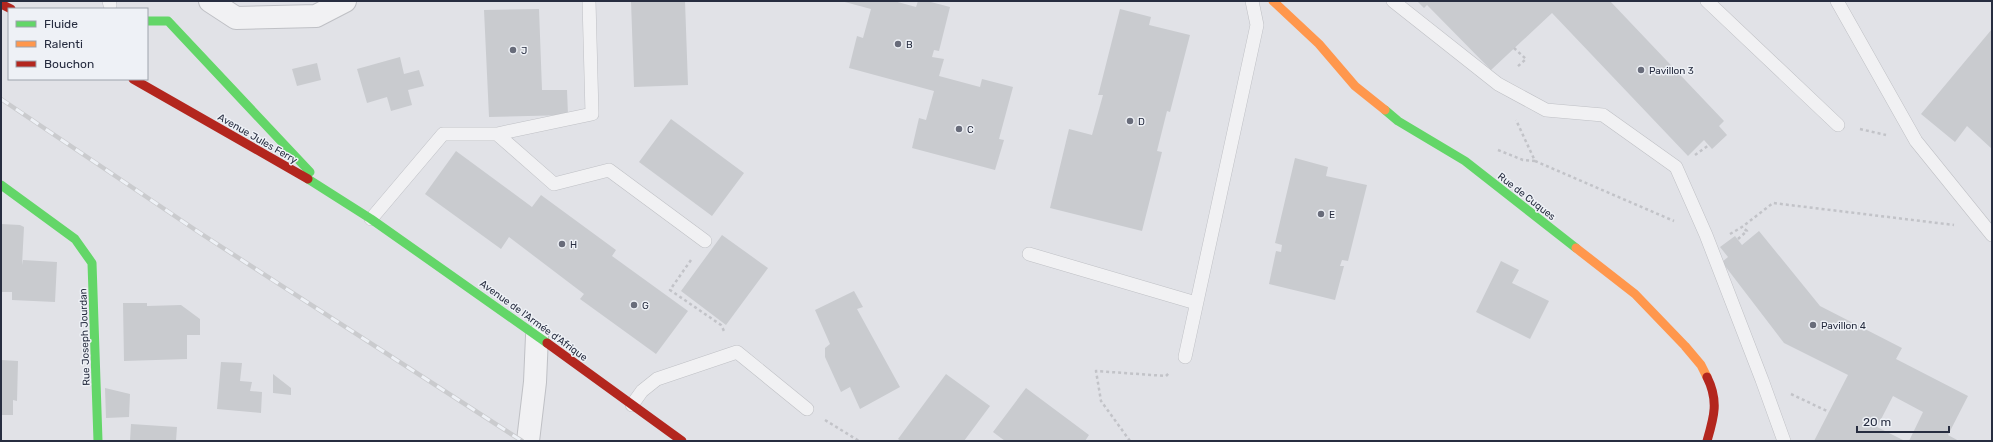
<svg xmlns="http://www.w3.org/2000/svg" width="1993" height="442" font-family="Rubik,sans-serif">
  <rect width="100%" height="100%" fill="#e1e2e7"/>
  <path fill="#c9cbcf" d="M631,1H685L688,85L634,87Z
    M841,1H894L916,7L918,1H927L950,7L939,51L934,50L932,57L944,59L939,76L980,87L982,79L1013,87L999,139L1004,140L995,170L912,148L919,118L926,120L934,91L849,68L857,36L863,38L871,9Z
    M1417,1H1610L1724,121L1719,126L1727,135L1712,149L1704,140L1688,156L1552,13L1491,70L1427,5L1424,8Z
    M539,9L542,90H567L568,115L489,117L484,10Z
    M1120,9L1151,17L1149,25L1190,35L1170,112L1167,111L1157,151L1162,152L1142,231L1050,208L1069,129L1092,135L1103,95H1098L1099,92Z
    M1992,29V149L1967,126L1955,142L1921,114Z
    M400,57L404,74L419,70L424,86L408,90L412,105L391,111L387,97L367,103L357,69Z
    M317,63L321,80L297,86L292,69Z
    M671,119L744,173L712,216L639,162Z
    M456,151L532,207L541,195L616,250L612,256L688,311L656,354L580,299L584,294L509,237L501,249L425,194Z
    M1295,158L1328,167L1326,176L1367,185L1348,261L1342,260L1340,266H1344L1335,300L1269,284L1276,251L1281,252L1282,245L1275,243Z
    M1,224L20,225L24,227L22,265L23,260L57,262L55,302L12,300V292H1Z
    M1759,231L1820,306L1902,348L1896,359L1968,396L1948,435L1959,441H1909L1923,412L1893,396L1877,427L1905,441H1814L1848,375L1784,343L1722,262L1728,257L1720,247L1735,236L1742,245Z
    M722,235L768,268L726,325L681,291Z
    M1501,261L1519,270L1512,283L1549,301L1530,339L1476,312Z
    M854,291L863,307L857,309L900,387L860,409L850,387L841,392L825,357V348L830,344L815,310Z
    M123,303H147V306L181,305L200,319V335H187V359L124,361Z
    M1,360L18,361L17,401L13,400V415H1Z
    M221,362L242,363L240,381L252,382L250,391L262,392L261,413L217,409Z
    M273,374L291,388V395L273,393Z
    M946,374L990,406L964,441H901L898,439Z
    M105,388L130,394L129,417L106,418Z
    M1026,388L1089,435L1085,441H1005L993,432Z
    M131,424L177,427L176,441H130Z"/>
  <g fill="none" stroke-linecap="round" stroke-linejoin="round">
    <defs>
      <path id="lane" d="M109,1L110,5
        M1393,1L1498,84L1546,110L1603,115L1676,167L1706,235L1762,380L1784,441
        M1707,1L1838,125
        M1837,1L1916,141L1992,235
        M497,134L554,184L609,170L705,241
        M371,219L443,134H497L592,114L589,1
        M1029,254L1196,303
        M1185,357L1257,25L1252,1
        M632,405L642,391L657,379L737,352L807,409"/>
      <path id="street" d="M210,1L236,18L316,16L345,1
        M528,441L535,382L537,336"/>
    </defs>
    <use href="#lane" stroke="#bfc0c5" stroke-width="14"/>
    <use href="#street" stroke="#bfc0c5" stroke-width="24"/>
    <path stroke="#c2c3c8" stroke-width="2.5" stroke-dasharray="3 3" stroke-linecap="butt" d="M1514,48L1526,59L1516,68
      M1860,129L1886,135
      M1498,150L1523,160L1535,161L1516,120
      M1695,155L1709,145
      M1535,161L1674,221
      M1730,234L1742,227L1773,203L1954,225
      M1738,239L1747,231L1742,227
      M691,260L670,290L721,325L725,333
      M1791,394L1829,412
      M825,420L859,441
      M1130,441L1101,401L1096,371L1166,376L1170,372"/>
    <use href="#lane" stroke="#f1f1f3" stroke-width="13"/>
    <use href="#street" stroke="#f1f1f3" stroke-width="22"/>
    <path stroke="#63d668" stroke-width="9" d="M147,21H168L310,172
      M1385,110L1398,121L1465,161L1576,248
      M308,179L371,219L547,343
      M1,185L75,239L92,263L98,441"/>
    <path stroke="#ff974d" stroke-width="9" d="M1273,1L1319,44L1355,86L1385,110
      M1576,248L1635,294L1685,346L1701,365L1707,377"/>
    <path stroke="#b3261e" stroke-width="9" d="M1,4L11,9
      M133,79L308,179
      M547,343L682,441
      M1707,441C1714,417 1719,401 1707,377"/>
    <defs>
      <path id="rail" d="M1,99L200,233L522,441"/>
    </defs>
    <use href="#rail" stroke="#cacbce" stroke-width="4.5"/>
    <use href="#rail" stroke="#eef1f6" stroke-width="3" stroke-dasharray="9" stroke-linecap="butt"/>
  </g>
  <g fill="#686c7a" stroke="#eef1f6" stroke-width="1.5">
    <circle cx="898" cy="44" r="4"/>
    <circle cx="513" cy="50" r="4"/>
    <circle cx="1641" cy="70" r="4"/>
    <circle cx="1130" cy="121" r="4"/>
    <circle cx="959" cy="129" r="4"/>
    <circle cx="1321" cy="214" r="4"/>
    <circle cx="562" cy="244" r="4"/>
    <circle cx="634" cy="305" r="4"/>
    <circle cx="1813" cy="325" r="4"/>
  </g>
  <g text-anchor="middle" stroke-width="3" stroke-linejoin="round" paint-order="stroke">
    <g font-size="10" fill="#272d40" stroke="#eef1f6" text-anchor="start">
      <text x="906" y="48">B</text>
      <text x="521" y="54">J</text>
      <text x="1649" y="74">Pavillon 3</text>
      <text x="1138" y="125">D</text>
      <text x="967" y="133">C</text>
      <text x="1329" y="218">E</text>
      <text x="570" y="248">H</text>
      <text x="642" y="309">G</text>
      <text x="1821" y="329">Pavillon 4</text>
    </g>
    <g font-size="10" fill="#272d40" stroke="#eef1f6">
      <text transform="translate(258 138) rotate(30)" y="4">Avenue Jules Ferry</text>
      <text transform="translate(1527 196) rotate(38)" y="4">Rue de Cuques</text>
      <text transform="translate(534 320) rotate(36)" y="4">Avenue de l'Armée d'Afrique</text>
      <text transform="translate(84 337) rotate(-92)" y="4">Rue Joseph Jourdan</text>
    </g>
  </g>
  <rect width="1993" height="442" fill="none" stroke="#272d40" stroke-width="4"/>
  <rect x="8" y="8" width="140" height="72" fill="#eef1f6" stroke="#9ea3ad"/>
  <rect x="16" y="21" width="20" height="6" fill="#63d668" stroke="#9ea3ad"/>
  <text x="44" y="28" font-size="12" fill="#272d40">Fluide</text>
  <rect x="16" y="41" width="20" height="6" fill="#ff974d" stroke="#9ea3ad"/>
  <text x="44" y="48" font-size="12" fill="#272d40">Ralenti</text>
  <rect x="16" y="61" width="20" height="6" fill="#b3261e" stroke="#9ea3ad"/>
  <text x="44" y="68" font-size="12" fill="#272d40">Bouchon</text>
  <path d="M1857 426v6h92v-6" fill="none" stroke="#272d40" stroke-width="2"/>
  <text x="1863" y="426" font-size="12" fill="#272d40" stroke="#eef1f6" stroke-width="3" paint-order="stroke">20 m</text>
</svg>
